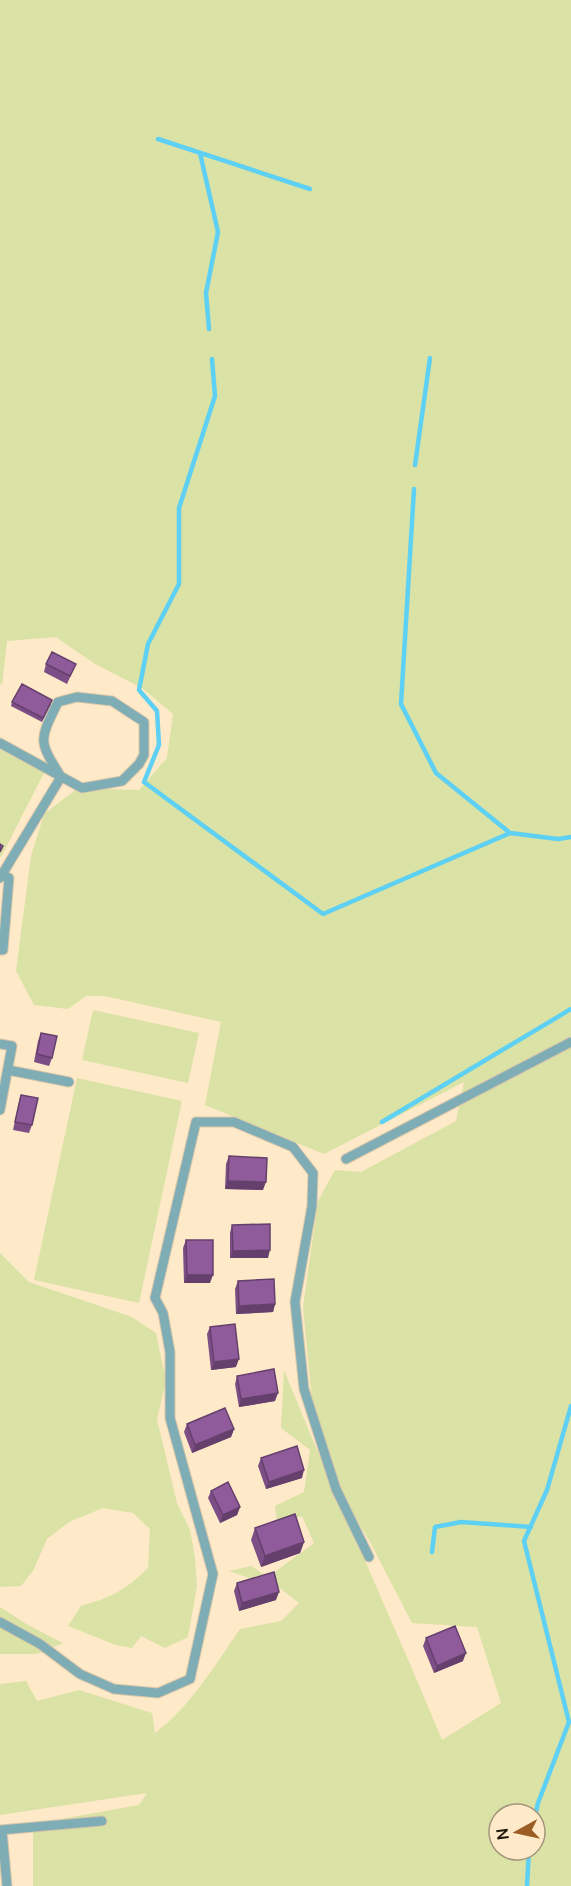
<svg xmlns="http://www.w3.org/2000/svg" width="571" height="1886" font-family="Manrope,sans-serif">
  <rect width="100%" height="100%" fill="#fee9c8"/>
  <path fill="#dae2a5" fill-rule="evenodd" d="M0,0H571V1886H33V1824L139,1805L147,1793L0,1815V1684L26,1681L37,1701L79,1690L152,1713L155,1733C191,1706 215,1665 240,1629L281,1621L299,1603L281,1589L229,1571L251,1566L268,1577L314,1543L302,1516L277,1523L275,1506L304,1492L310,1450L281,1428L284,1370C334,1495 391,1616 442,1740L501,1703L477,1627L412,1623L370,1542L340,1492L312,1401L303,1307L318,1201L335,1170L361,1172L456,1121L464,1082L324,1154L205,1105L221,1022L105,996H86L68,1009L34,1005L16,971L31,856L44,814L78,788L139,790L167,758L173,714L142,688L95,664L56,637L7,641L2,685L0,684ZM499,1814H535V1850H499Z
    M0,747L45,771L1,857H0Z
    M93,1010L199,1033L188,1083L82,1060Z
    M77,1078L182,1101L139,1303L34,1280Z
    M0,1253L29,1282L132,1317L156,1333L166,1381L157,1419L177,1503L190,1530L195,1557L197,1586L188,1637L165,1648L141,1636L132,1648L116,1645L68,1626L81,1606C112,1597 124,1591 148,1568L150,1529L133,1513L103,1508L69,1522L47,1539L33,1571L21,1586L0,1587Z
    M0,1607L28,1625L63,1643L37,1654H0Z"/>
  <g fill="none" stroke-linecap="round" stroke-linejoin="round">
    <path stroke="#5ed0f3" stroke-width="4.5" d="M158,139L310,189
      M200,153L218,232L206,293L209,329
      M212,359L215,396L179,508V584L148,644L139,690L157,711L159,745L144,782L323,914L510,833L558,839L571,837
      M415,465L430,358
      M414,489L401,704L436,773L510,833
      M382,1122L571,1009
      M432,1552L435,1527L461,1522L531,1527
      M535,1817L538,1803L569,1722L524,1541L547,1490L571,1406
      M527,1886L529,1850"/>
    <defs>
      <path id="lane" d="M0,743L82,788L122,781L139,764L144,755V722L112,701L77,697L58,702C39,741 38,740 61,777
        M0,878L61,777
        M0,950H3L9,878L2,875
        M0,1044L12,1046L0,1110
        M8,1070L69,1082
        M346,1159L571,1042
        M0,1622L40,1644L80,1674L114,1689L158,1693L190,1679L213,1574L170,1418V1352L163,1313L155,1298L196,1122H234L293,1147L313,1173L312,1206L295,1302L304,1389L336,1489L369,1557
        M0,1830L102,1821
        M2,1830L7,1886"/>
    </defs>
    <use href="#lane" stroke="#dac7aa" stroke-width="11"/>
    <use href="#lane" stroke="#7fadb6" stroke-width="9"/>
  </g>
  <path fill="#7c4e85" d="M46,664H76L67,684L44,672Z
    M12,702L51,704L42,722L11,706Z
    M41,1033L52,1058L49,1066L34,1062L38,1041Z
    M21,1095L32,1125L29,1133L13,1130L19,1102Z
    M229,1156L263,1190L225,1189L226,1164Z
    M232,1225L268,1258H230V1233Z
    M186,1240L210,1283H184L183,1248Z
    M238,1281L275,1304L273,1312L236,1314L235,1289Z
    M210,1327L236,1367L211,1370L207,1334Z
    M237,1376L275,1401L239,1407L235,1384Z
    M187,1424L234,1429L231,1437L192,1453L184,1432Z
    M261,1458L302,1478L266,1489L258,1466Z
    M211,1491L240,1507L237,1515L220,1523L208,1498Z
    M255,1528L304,1542L300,1553L261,1567L251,1540Z
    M237,1583L276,1600L239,1611L234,1591Z
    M426,1638L463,1661L434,1673L423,1646Z"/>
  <path fill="#65406c" d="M228,1181L266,1182L263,1190L225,1189Z
    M270,1250L268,1258H230L233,1251Z
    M187,1275H213L210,1283H184Z
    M275,1304L273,1312L236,1314L239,1306Z
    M239,1359L236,1367L211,1370L214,1362Z
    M278,1393L275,1401L239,1407L241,1399Z
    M234,1429L231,1437L192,1453L195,1445Z
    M304,1470L302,1478L266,1489L269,1482Z
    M240,1507L237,1515L220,1523L223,1515Z
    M304,1542L300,1553L261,1567L265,1556Z
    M279,1592L276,1600L239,1611L242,1603Z
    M466,1653L463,1661L434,1673L437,1666Z"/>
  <path fill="#905b9b" stroke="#65406c" stroke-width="1.5" d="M52,652L76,664L70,676L46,664Z
    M22,684L52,700L43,718L12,702Z
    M0,844L3,846L0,852Z
    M41,1033L57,1036L52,1058L37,1054Z
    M21,1095L38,1098L32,1125L15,1122Z
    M229,1156L267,1158L266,1182L228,1181Z
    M270,1224V1250L233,1251L232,1225Z
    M186,1240H213V1275H187Z
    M274,1279L275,1304L239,1306L238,1281Z
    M235,1324L239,1359L214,1362L210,1327Z
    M274,1369L278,1393L241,1399L237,1376Z
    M225,1408L234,1429L195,1445L187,1424Z
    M297,1446L304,1470L269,1482L261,1458Z
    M228,1482L240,1507L223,1515L211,1491Z
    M295,1514L304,1542L265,1556L255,1528Z
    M274,1572L279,1592L242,1603L237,1583Z
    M455,1626L466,1653L437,1666L426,1638Z"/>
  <g transform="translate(517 1832) rotate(262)"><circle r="28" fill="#fee9c8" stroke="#a4957c" stroke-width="1.5"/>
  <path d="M0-4.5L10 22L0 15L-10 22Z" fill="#9c5d25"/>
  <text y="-9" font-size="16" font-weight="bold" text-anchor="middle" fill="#1e170b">N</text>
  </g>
</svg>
